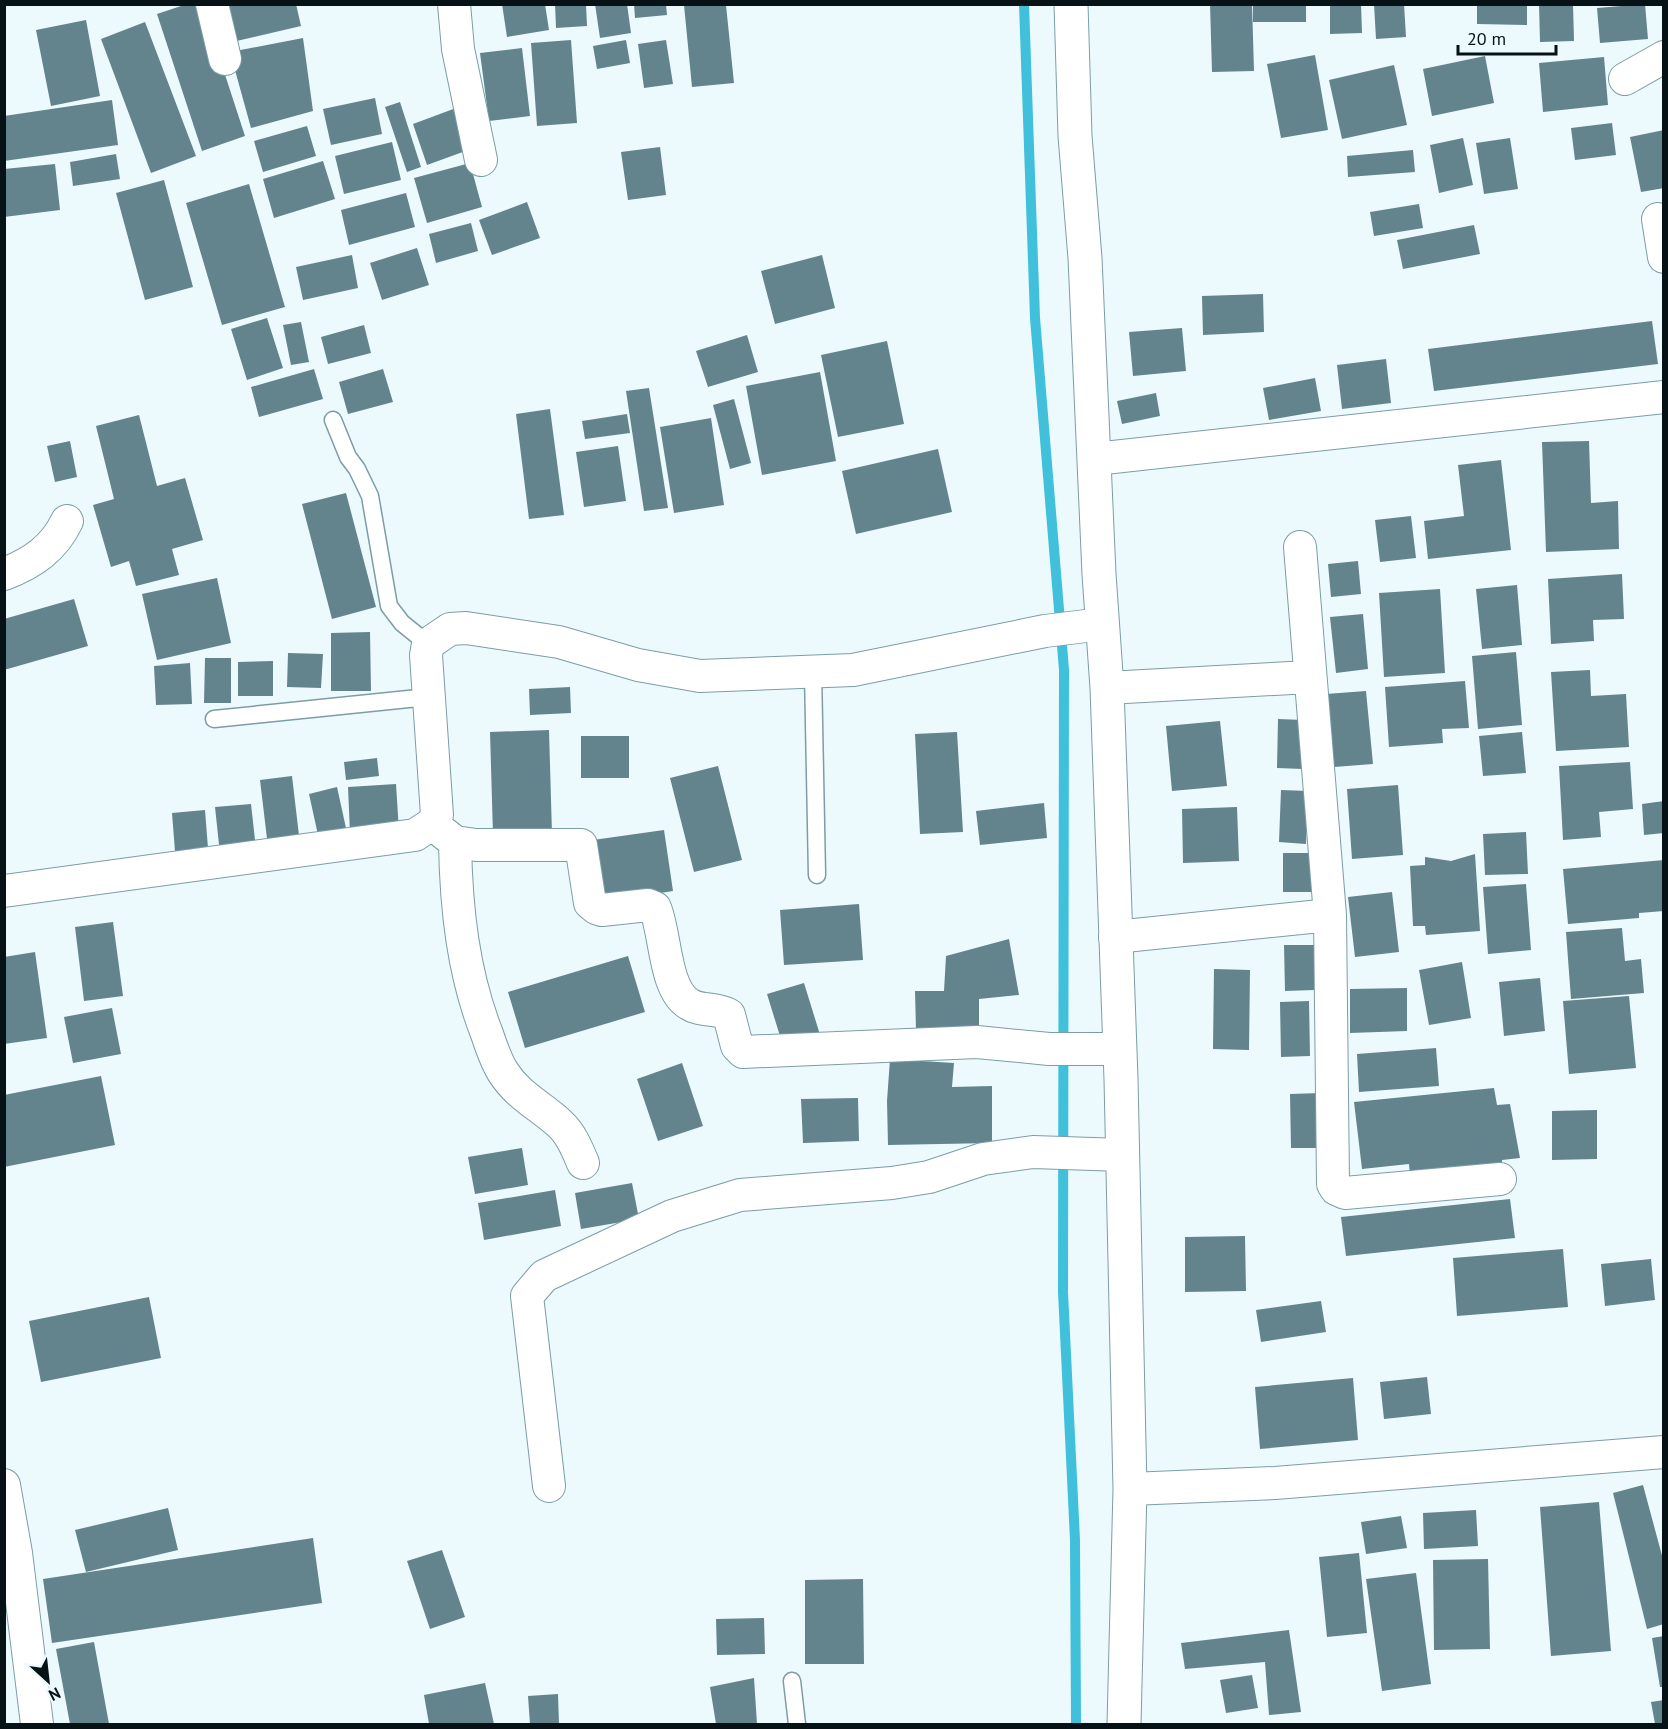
<svg xmlns="http://www.w3.org/2000/svg" width="1668" height="1729" font-family="'PT Sans',sans-serif">
  <rect width="100%" height="100%" fill="#ecfafd"/>
  <g fill="none" stroke-linecap="round" stroke-linejoin="round">
    <path stroke="#40c0db" stroke-width="10" d="M1024,4L1035,318L1064,670L1063,1292L1075,1540L1076,1724"/>
  </g>
  <path fill="#63848c" d="M187,4H202L245,136L202,151L157,14Z
    M234,4H296L301,26L228,43L220,8Z
    M502,4H545L549,30L507,37Z
    M555,4H586L587,26L556,28Z
    M595,4H627L631,33L600,38Z
    M634,4H666L667,15L635,18Z
    M1210,4H1252L1254,71L1212,72Z
    M1253,4H1306V22H1253Z
    M1330,4H1361L1362,33L1330,34Z
    M1374,4H1404L1406,37L1376,39Z
    M1477,4H1527V25L1477,24Z
    M1539,4H1573L1574,41L1540,42Z
    M1645,4L1648,39L1600,43L1597,8Z
    M684,5H726L734,83L692,87Z
    M86,20L100,96L51,106L36,30Z
    M145,22L196,156L151,173L101,39Z
    M303,38L313,111L251,128L230,52Z
    M571,40L577,123L537,126L531,43Z
    M626,40L630,63L597,69L593,46Z
    M666,40L673,84L644,88L638,44Z
    M522,48L530,116L489,121L480,53Z
    M1315,55L1328,130L1281,138L1267,64Z
    M1485,56L1494,103L1432,116L1423,69Z
    M1604,57L1608,105L1543,112L1539,63Z
    M1394,65L1407,125L1342,139L1329,80Z
    M375,98L382,134L331,145L323,109Z
    M112,100L118,145L4,161V116Z
    M400,102L421,167L407,172L385,107Z
    M456,108L471,149L427,165L413,124Z
    M1612,123L1616,155L1575,160L1571,128Z
    M307,126L316,156L263,172L254,141Z
    M1664,130V188L1641,192L1630,137Z
    M1463,138L1473,185L1439,193L1430,145Z
    M1510,138L1518,189L1484,194L1476,143Z
    M392,142L401,180L344,194L335,156Z
    M660,147L666,195L628,200L621,152Z
    M1413,150L1415,172L1348,177L1347,156Z
    M116,154L120,179L73,186L70,162Z
    M323,161L335,199L274,218L263,179Z
    M470,163L482,207L427,223L414,178Z
    M55,164L60,210L4,217V169Z
    M164,180L193,287L145,300L116,193Z
    M249,184L285,307L222,325L186,203Z
    M406,193L415,227L349,245L341,210Z
    M527,202L540,238L492,255L479,220Z
    M1419,204L1423,228L1374,236L1370,212Z
    M471,223L478,251L436,263L429,234Z
    M1474,225L1480,254L1403,269L1397,240Z
    M417,248L429,285L382,300L370,263Z
    M352,255L358,288L303,300L296,267Z
    M822,255L835,308L775,324L761,271Z
    M1263,294L1264,332L1203,335L1202,296Z
    M267,318L283,368L247,380L231,329Z
    M1652,321L1658,364L1434,391L1428,349Z
    M301,322L309,362L291,365L283,325Z
    M364,325L371,353L328,364L321,337Z
    M1182,328L1186,371L1133,376L1129,332Z
    M747,335L758,372L708,387L696,351Z
    M887,341L904,424L838,437L821,355Z
    M1386,359L1391,403L1342,409L1337,365Z
    M314,369L323,399L259,417L251,387Z
    M383,369L393,402L348,414L339,382Z
    M820,372L836,461L762,475L746,386Z
    M1315,378L1321,411L1269,420L1263,388Z
    M649,388L668,508L644,511L626,391Z
    M1156,393L1160,416L1122,424L1117,401Z
    M734,399L751,463L730,469L713,405Z
    M550,409L564,515L529,519L516,414Z
    M627,414L630,433L585,439L582,421Z
    M139,415L157,486L185,478L203,540L172,549L179,575L136,586L129,561L111,567L93,505L114,499L96,426Z
    M711,418L724,505L674,513L660,427Z
    M70,441L77,477L55,482L47,446Z
    M1589,441L1591,503L1618,501L1619,549L1546,552L1542,442Z
    M618,446L626,501L584,507L576,452Z
    M938,449L952,512L856,534L842,471Z
    M1501,460L1511,550L1428,559L1424,521L1464,516L1458,465Z
    M346,493L376,607L332,619L302,504Z
    M1411,516L1416,558L1380,562L1375,520Z
    M1358,561L1361,594L1331,597L1328,564Z
    M1622,574L1624,619L1593,620L1594,641L1551,644L1548,579Z
    M217,578L231,643L157,660L142,594Z
    M1517,585L1522,645L1482,649L1476,589Z
    M1440,589L1445,673L1384,677L1379,593Z
    M74,599L88,646L4,670V619Z
    M1363,614L1368,669L1336,673L1330,617Z
    M370,632L371,691H331V633Z
    M1516,652L1522,725L1478,729L1472,656Z
    M288,653L323,654L321,688L287,687Z
    M205,658H231V703H204Z
    M273,661V696H238V662Z
    M190,663L192,704L156,705L154,666Z
    M1590,670L1591,696L1626,694L1629,747L1556,751L1551,672Z
    M1465,681L1469,728L1442,729L1443,743L1389,747L1385,687Z
    M570,687L571,713L530,715L529,689Z
    M1366,691L1373,764L1334,767L1326,694Z
    M1278,719L1304,720L1303,769L1277,768Z
    M1220,721L1227,786L1172,791L1166,726Z
    M549,730L552,834L493,835L490,732Z
    M957,732L963,832L920,834L915,734Z
    M1522,732L1526,773L1483,776L1479,736Z
    M581,736H629V778H581Z
    M377,758L379,776L346,780L344,762Z
    M1630,762L1633,809L1599,812L1601,837L1563,840L1559,766Z
    M718,766L742,860L694,872L670,778Z
    M292,776L300,844L268,847L260,780Z
    M396,784L399,831L350,833L348,787Z
    M1398,785L1403,855L1352,859L1347,789Z
    M337,787L346,828L318,835L309,794Z
    M1281,790L1308,791L1306,844L1279,842Z
    M1664,801V833L1644,835L1642,804Z
    M1044,803L1047,838L980,845L976,811Z
    M251,804L256,849L220,854L215,807Z
    M1237,807L1239,861L1183,863L1182,809Z
    M205,810L209,861L176,864L172,813Z
    M664,830L673,891L602,902L593,840Z
    M1526,832L1528,874L1485,875L1483,834Z
    M1283,853H1311V892H1283Z
    M1475,854L1480,931L1426,935L1425,926H1413L1410,866L1425,865V857L1451,861Z
    M1664,860V911L1639,913V918L1568,924L1563,869Z
    M1526,884L1531,950L1488,954L1483,887Z
    M1392,892L1399,952L1355,957L1348,897Z
    M859,904L863,960L784,965L780,910Z
    M113,922L123,996L84,1001L75,927Z
    M1622,928L1625,961L1641,959L1644,993L1571,999L1566,932Z
    M1009,939L1019,995L979,999V1030H916L915,991H944L946,956Z
    M1284,945H1314L1315,990L1285,991Z
    M35,952L47,1038L4,1044V957Z
    M628,956L645,1012L525,1048L508,992Z
    M1462,962L1471,1018L1429,1025L1419,970Z
    M1214,969L1250,970L1249,1050L1213,1049Z
    M1540,978L1545,1031L1504,1036L1499,982Z
    M804,983L821,1038L784,1049L767,994Z
    M1407,988V1031L1350,1033V989Z
    M1629,996L1636,1068L1569,1074L1563,1001Z
    M1309,1001L1310,1056L1281,1057L1280,1002Z
    M112,1008L121,1054L73,1063L64,1017Z
    M1436,1048L1439,1086L1359,1092L1357,1054Z
    M890,1059L954,1063L952,1087L992,1086V1143L888,1145L887,1101Z
    M682,1063L703,1126L658,1141L637,1079Z
    M101,1076L115,1145L4,1167V1095Z
    M1494,1088L1497,1105L1510,1104L1520,1158L1502,1160V1166L1410,1176L1409,1164L1362,1169L1354,1102Z
    M1322,1093L1323,1148H1291L1290,1094Z
    M858,1098L859,1141L803,1143L801,1099Z
    M1597,1110V1159L1552,1160V1111Z
    M522,1148L528,1185L475,1194L468,1157Z
    M632,1183L639,1219L581,1229L575,1193Z
    M555,1190L561,1226L484,1240L478,1203Z
    M1510,1199L1515,1238L1346,1256L1341,1217Z
    M1245,1236L1246,1291L1185,1292V1237Z
    M1563,1249L1568,1307L1457,1316L1453,1258Z
    M1651,1259L1655,1300L1605,1306L1601,1264Z
    M149,1297L161,1358L41,1382L29,1321Z
    M1321,1301L1326,1332L1261,1342L1256,1310Z
    M1427,1377L1431,1414L1384,1419L1380,1382Z
    M1353,1378L1358,1440L1260,1449L1255,1387Z
    M1643,1485L1664,1563V1624L1647,1629L1613,1493Z
    M1599,1502L1611,1651L1551,1656L1540,1507Z
    M168,1508L178,1550L86,1572L75,1530Z
    M1476,1510L1478,1546L1424,1549L1423,1513Z
    M1401,1516L1407,1548L1366,1554L1361,1522Z
    M313,1538L322,1603L52,1643L43,1579Z
    M442,1550L465,1617L430,1629L407,1561Z
    M1359,1553L1367,1633L1327,1637L1319,1557Z
    M1488,1559L1490,1649L1434,1650L1433,1560Z
    M1416,1573L1431,1684L1382,1691L1366,1579Z
    M863,1579L864,1664H805V1580Z
    M764,1618L765,1654L717,1655L716,1619Z
    M1289,1630L1301,1712L1269,1715L1265,1662L1185,1669L1181,1643Z
    M1664,1636V1687H1660L1652,1638Z
    M94,1642L109,1724H70L56,1649Z
    M1252,1675L1258,1708L1226,1713L1220,1680Z
    M754,1678L757,1724H716L710,1687Z
    M485,1683L494,1724H429L424,1695Z
    M558,1694L559,1724H530L528,1696Z
    M1664,1700V1724H1655L1651,1702Z"/>
  <g fill="none" stroke-linecap="round" stroke-linejoin="round">
    <defs>
      <path id="lane" d="M333,420L348,457L357,469L370,496L389,606L402,623L428,644
        M813,672L817,875
        M214,719L428,697
        M792,1681L797,1724"/>
      <path id="street" d="M212,4L225,59
        M454,4L458,49L481,160
        M1625,79L1664,57
        M1658,219L1664,257
        M1095,459L1664,397
        M1300,547L1330,915L1333,1184L1336,1189L1345,1193L1500,1179
        M4,574C33,563 54,548 67,521
        M1107,688L1309,677
        M432,824L455,842L476,845H581L590,903L596,908L602,910L648,905L655,908C666,934 664,989 689,1004C701,1012 716,1007 729,1015L737,1046L743,1052L977,1042L1049,1049H1120
        M455,842C456,908 463,973 487,1034C491,1046 496,1061 503,1072C518,1096 541,1106 560,1124C571,1134 577,1149 583,1163
        M4,891L415,835L432,824L437,815L426,655L428,644L450,629L466,628L559,642L638,665L700,676L853,670L1045,631L1102,624
        M1115,937L1330,915
        M4,1485L16,1553L37,1724
        M549,1486L527,1296L544,1276L672,1216L740,1195L892,1183L929,1177L983,1159L1033,1152L1123,1155
        M1130,1489L1275,1483L1664,1452"/>
      <path id="secondary" d="M1071,4L1075,136L1085,258L1099,574L1107,688L1121,1079L1130,1489L1124,1724"/>
    </defs>
    <use href="#lane" stroke="#7c9da6" stroke-width="19"/>
    <use href="#street" stroke="#7c9da6" stroke-width="34"/>
    <use href="#secondary" stroke="#7c9da6" stroke-width="35"/>
    <use href="#lane" stroke="#fff" stroke-width="16"/>
    <use href="#street" stroke="#fff" stroke-width="32"/>
    <use href="#secondary" stroke="#fff" stroke-width="33"/>
  </g>
  <rect width="1668" height="1729" fill="none" stroke="#061216" stroke-width="12"/>
  <g transform="translate(48 1681) rotate(153)" stroke="#ecfafd" stroke-width="4.5" paint-order="stroke">
  <path d="M0-4.5L10 22L0 15L-10 22Z" fill="#061216"/>
  <text y="-9" font-size="16" font-weight="bold" text-anchor="middle" fill="#061216">N</text>
  </g>
  <path d="M1458 45v9h98v-9" fill="none" stroke="#061216" stroke-width="3"/>
  <text x="1467" y="45" font-size="18" fill="#061216" stroke="#ecfafd" stroke-width="4.5" paint-order="stroke">20 m</text>
</svg>
